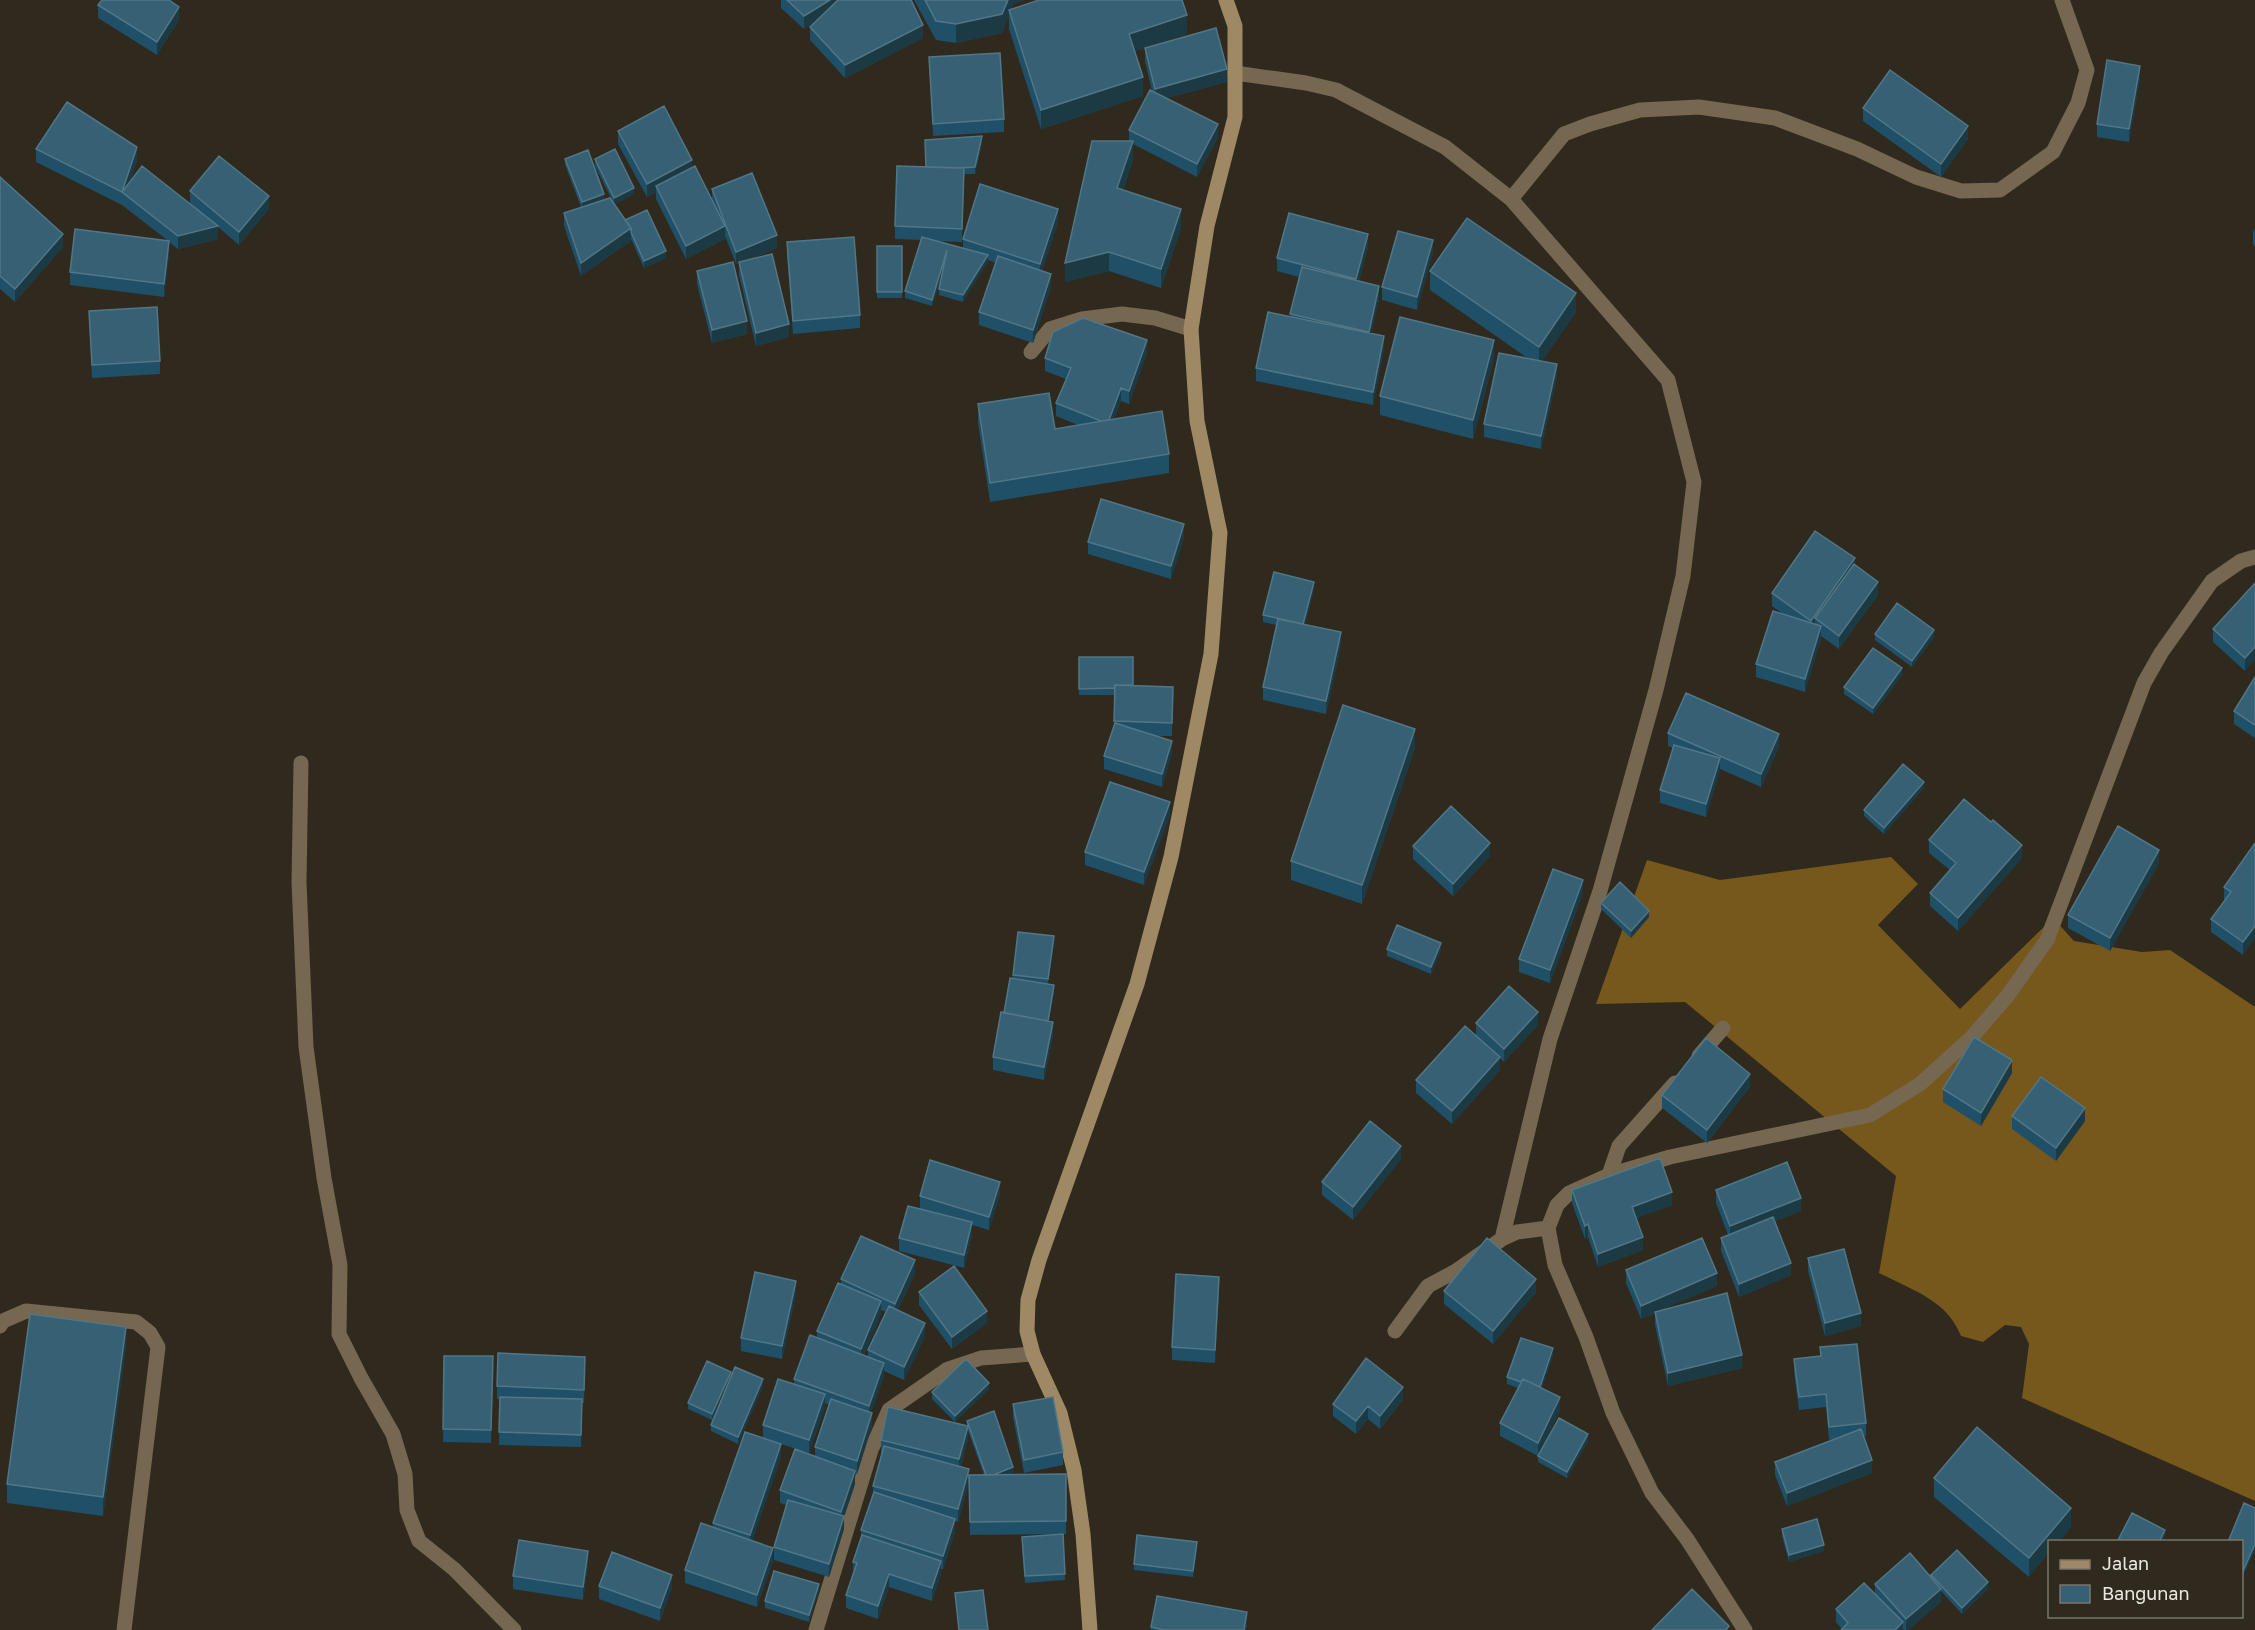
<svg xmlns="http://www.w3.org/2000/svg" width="2255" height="1630" font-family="'Golos Text',sans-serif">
  <rect width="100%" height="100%" fill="#2f291e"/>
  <path fill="#76571c" d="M1891,857L1918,884L1878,925L1960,1009L2053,918L2074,941L2142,952L2170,950L2255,1007V1501L2022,1398L2029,1344L2021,1327L2005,1325L1983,1342L1961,1336C1947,1300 1912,1290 1879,1273L1896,1176L1685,1002L1596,1004L1647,860L1720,880Z"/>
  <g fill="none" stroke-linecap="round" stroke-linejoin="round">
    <path stroke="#756750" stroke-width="15" d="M0,1326L3,1321L26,1311L136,1322L150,1333L158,1347L124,1630"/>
    <path stroke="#756750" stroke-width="15" d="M1235,73L1306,83L1336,90L1445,147L1511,199L1668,380L1694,482L1683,576L1656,690L1600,891L1550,1039L1502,1239
      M1511,199L1564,134L1590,124L1640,110L1699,107L1775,118L1857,149L1916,177L1961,191L2000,190L2053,152L2078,103L2087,70L2062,0
      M1031,352L1050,329L1082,319L1122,314L1155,318L1191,329
      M301,763L299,882L306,1047L324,1178L340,1265L339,1334L361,1378L393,1434L405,1474L407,1510L419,1541L454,1569L514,1630
      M1699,1056L1723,1028
      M1609,1175L1619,1146L1675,1083
      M1395,1331L1428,1286L1456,1271L1502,1239L1517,1232L1548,1228
      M816,1630L871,1450L889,1410L948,1369L981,1358L1033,1354
      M1745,1630L1687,1539L1652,1493L1613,1413L1586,1337L1555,1265L1548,1228L1557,1205L1569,1193L1609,1175L1670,1157L1870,1115L1920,1084L1972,1037L2008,995L2047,940L2144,683L2161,653L2212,581L2241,561L2255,557"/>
    <path stroke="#9f8964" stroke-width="15" d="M1090,1630L1083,1534L1074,1470L1060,1413L1033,1354L1027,1331L1028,1300L1039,1260L1137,984L1171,857L1211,654L1220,533L1197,421L1191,329L1207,226L1235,117V26L1226,0"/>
  </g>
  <path fill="#1f5067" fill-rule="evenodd" d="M781,0H911L923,38L845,78L810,40V27L812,24L804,29L781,8Z
    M914,0H1025L1013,4L1011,9L1187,34L1147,47L1227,82L1167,98L1218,137L1197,177L1133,144V160L1123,190L1181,228L1161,288L1109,271L1065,282L1129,141V130L1152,91L1145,61V48L1135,51L1143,96L1041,129L1009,29V16L1002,33L956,43L936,40Z
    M98,5L179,20L157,55L98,18Z
    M929,57L1004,119V132L933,136Z
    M2140,78L2129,142L2097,137V124Z
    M1863,108L1968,139L1941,177L1863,121Z
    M618,131L692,167L712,200V189L777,248L748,260L789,337L756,346L739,275V263L736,264L725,236V239L686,259L656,199V192L647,197L618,144Z
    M982,143L975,174H964L962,242L935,241L963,248V239L1058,222L1042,271L1051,287L1033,343L979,325V312L996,263L988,260L963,302L939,295V289L943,271L932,306L905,298V291L922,240L895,239V226L926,167Z
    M36,149L137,160L130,183L190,204V191L269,209L239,245L218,227V239L178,249L169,242V254L164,297L70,285V272L167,240L122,205L36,162Z
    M565,159L604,199L612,200L595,166V159L634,194L614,204L625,220L666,258L644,268L631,239V241L581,276L564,226V213L581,207L565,165Z
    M0,177L63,247L15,302L0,289Z
    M2255,228V247L2253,245V232Z
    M787,242L860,315V328L793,334L787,255Z
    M877,246H902V298H877Z
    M1368,247L1359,281L1379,299L1371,334L1384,349L1373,405L1256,381V368L1290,317L1299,277L1277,271V258Z
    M1433,253L1417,310L1382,300V287Z
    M697,271L747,334L712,343L697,284Z
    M1430,271L1576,312L1542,361L1557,377L1541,449L1484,437V424L1529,359L1430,290Z
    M89,311L160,361V374L92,378Z
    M1147,353L1129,404L1121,401L1114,419L1169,454V473L990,502L978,423V404L1055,429L1078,425L1056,416V403L1066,379L1045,371V358Z
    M1494,359L1473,439L1380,415V396Z
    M1184,537L1171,579L1088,554V542Z
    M1855,565L1878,595L1839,649L1821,636V639L1805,692L1756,677V664L1783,614L1772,606V593Z
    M2255,583L2245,671L2213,642V629Z
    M1314,588L1305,625L1341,645L1326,714L1263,700V687L1276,625L1263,622V615Z
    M1875,634L1934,637L1912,667L1875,640Z
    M1079,657L1133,685L1173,687L1172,736H1156L1172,753L1162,787L1104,769V756L1114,727V695H1079Z
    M1902,675L1873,714L1844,694V687Z
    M2255,677V738L2234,724V711Z
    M1668,733L1779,747L1761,787L1720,769L1706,817L1660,803V790L1673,748L1668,746Z
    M1415,748L1362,904L1291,880V861Z
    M1924,788L1884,834L1864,816V810Z
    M1170,815L1144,885L1085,865V852Z
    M1929,840L2022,858L1958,931L1930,906V893L1950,870L1929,853Z
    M2255,843L2243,955L2211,932V919L2225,900H2224V887Z
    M1413,846L1490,856L1453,896L1413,859Z
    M2159,863L2110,951L2068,928V915Z
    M1583,893L1550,983L1519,972V959Z
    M1601,903L1649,917L1631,938L1601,909Z
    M1054,942L1048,984L1054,991L1049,1021L1053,1035L1044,1080L993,1070V1057L1013,975Z
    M1387,949L1441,950L1431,974L1387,956Z
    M1476,1023L1538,1025L1504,1062L1500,1058V1070L1452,1124L1416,1093V1080L1476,1035Z
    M2012,1073L1981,1126L1943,1102V1089Z
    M1750,1087L1707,1143L1662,1108V1095Z
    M2012,1116L2085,1121L2056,1161L2012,1129Z
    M1401,1159L1353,1220L1322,1195V1182Z
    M1572,1190L1672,1205L1636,1218L1643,1250L1598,1267L1588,1237L1585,1239L1572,1203Z
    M1716,1190L1801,1211L1775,1221L1791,1275L1739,1297L1721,1251V1238L1728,1235L1716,1203Z
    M1000,1194L989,1230L972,1225V1235L964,1268L899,1251V1238L920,1209V1196Z
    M1808,1258L1861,1326L1825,1336L1808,1271Z
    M1626,1270L1717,1286L1663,1309L1742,1368L1668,1386L1655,1325V1313L1641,1319L1626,1283Z
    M915,1273L898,1310L925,1336L904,1380L884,1371V1376L871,1412L872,1426L857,1474L855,1473V1484L844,1517V1529L829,1577L774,1560V1547L786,1505L780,1503V1490L815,1457V1447L829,1405L825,1403V1407L809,1453L781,1444V1457L752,1541L773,1561L757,1607L685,1583V1570L713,1527V1523L763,1438V1425L794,1384V1379L817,1338V1331L841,1284V1279ZM881,1310L886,1312L868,1350V1357L864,1355L881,1314Z
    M1219,1290L1215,1363L1172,1360V1347Z
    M1444,1291L1536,1292L1493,1344L1444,1304Z
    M919,1292L987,1323L952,1349L919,1305Z
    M796,1294L782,1359L741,1351V1338Z
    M126,1346L103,1516L7,1503V1484Z
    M1820,1347L1866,1423V1436H1863L1872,1473L1787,1506L1775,1475V1462L1835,1439L1829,1440L1826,1407L1799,1410L1794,1372V1359L1820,1356Z
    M1553,1355L1542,1388L1560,1410L1538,1456L1500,1436V1423L1518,1388L1507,1384V1377Z
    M444,1356L493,1369L491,1443L443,1442Z
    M585,1370L584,1403H582L581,1447L499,1445L500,1399H497V1386Z
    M731,1376L763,1386L738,1444L711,1431V1425L712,1420L688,1409V1403Z
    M989,1389L955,1422L932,1399V1392Z
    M1403,1400L1380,1429L1368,1419L1356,1434L1333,1416V1404Z
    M1013,1404L1063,1452V1465L1024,1473L1013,1417Z
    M967,1421L1013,1474L1011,1475L1066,1474V1534L970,1535L969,1475H984L968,1431V1439L961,1466L969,1482L958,1522L955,1521V1532L943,1569H941V1574L932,1601L889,1587L878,1619L846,1608V1595L853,1573V1562L861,1537V1530L873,1494V1486L882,1453H881V1440L967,1426Z
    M1588,1441L1567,1478L1538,1462V1456Z
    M1934,1478L2071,1527L2059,1542H2049L2029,1577L1934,1497Z
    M1782,1529L1824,1551L1789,1562L1782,1536Z
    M1063,1534L1065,1580L1025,1583L1022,1543Z
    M1197,1548L1193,1577L1134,1570V1564Z
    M588,1564L583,1600L513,1589V1576Z
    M1931,1575L1988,1589L1962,1614L1941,1591V1602L1908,1630H1904L1903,1629V1630L1842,1629L1836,1622V1609L1875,1594V1584L1931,1578Z
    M599,1586L672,1588L660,1621L599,1599Z
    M819,1590L809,1622L765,1608V1601Z
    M1247,1625L1246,1630H1151V1627Z"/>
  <path fill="#1c3a44" d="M830,0H851L804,29V16Z
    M1008,0H1025L1013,4L1010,13L1009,10V16L1002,33L956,43V24Z
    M179,7V20L157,55V42Z
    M1187,15V34L1129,53V34Z
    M923,25V38L845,78V65Z
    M2140,66V78L2129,142V129Z
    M1227,69V82L1155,101V89Z
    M1143,77V96L1041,129V110Z
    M1218,124V137L1197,177V164Z
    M1968,126V139L1941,177V164Z
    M982,136V143L975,174V167Z
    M1133,141V160L1117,207V188Z
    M137,147V160L126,195L122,192V205V192Z
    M692,160V173L656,186V192L647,197V184Z
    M634,188V194L614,205V198Z
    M604,194V200L582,209V202Z
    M269,196V209L239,245V232Z
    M1058,209V222L1040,277V264Z
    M1181,209V228L1161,288V269Z
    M218,226V239L178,249V236Z
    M725,226V239L686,259V246Z
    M631,228V241L581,276V263Z
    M63,234V247L15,302V289Z
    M1368,234V247L1356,292V279Z
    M777,235V248L736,264V252Z
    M1433,240V253L1417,310V297Z
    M169,241V254L164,297V284Z
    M947,250V256L932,306V300Z
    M666,251V258L644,268V261Z
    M1109,252V271L1065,282V263Z
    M988,255V262L963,302V295Z
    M1051,274V287L1033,343V330Z
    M1379,286V299L1369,345V332Z
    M1576,293V312L1539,366V347Z
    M747,321V334L712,343V330Z
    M789,324V337L756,346V333Z
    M1384,336V349L1373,405V392Z
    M1147,340V353L1129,404V391Z
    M1494,340V359L1473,439V420Z
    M1557,364V377L1541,449V436Z
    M1121,388V401L1107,437V424Z
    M1184,524V537L1171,579V566Z
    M1855,558V571L1815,618V628L1811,634V621Z
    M1314,582V588L1303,632V625Z
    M1878,582V595L1839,649V636Z
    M1821,626V639L1805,692V679Z
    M1934,630V637L1912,667V661Z
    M1341,632V645L1326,714V701Z
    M2255,647V660L2245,671V658Z
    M1902,668V675L1873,714V708Z
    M1415,729V748L1362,904V885Z
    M1779,734V747L1761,787V774Z
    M1172,741V753L1162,787V774Z
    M1720,758V771L1706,817V804Z
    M1924,782V788L1884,834V828Z
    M1170,802V815L1144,885V872Z
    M1490,843V856L1453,896V884Z
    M2022,845V858L1958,931V918Z
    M2159,850V863L2110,951V938Z
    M1583,880V893L1550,983V970Z
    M1649,911V917L1631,938V931Z
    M2255,926V939L2243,955V942Z
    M1054,936V942L1048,986V979Z
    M1441,943V950L1431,974V967Z
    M1054,985V991L1048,1030V1023Z
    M1538,1012V1025L1504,1062V1049Z
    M1053,1022V1035L1044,1080V1067Z
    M1500,1057V1070L1452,1124V1111Z
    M2012,1060V1073L1981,1126V1113Z
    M1750,1074V1087L1707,1143V1130Z
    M2085,1108V1121L2056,1161V1148Z
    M1401,1146V1159L1353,1220V1207Z
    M1000,1182V1194L989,1230V1217Z
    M1672,1192V1205L1632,1220V1207Z
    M1801,1198V1211L1730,1239V1226Z
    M972,1222V1235L964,1268V1255Z
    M1588,1224V1237L1585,1239V1226Z
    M1643,1237V1250L1598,1267V1254Z
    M915,1260V1273L895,1317V1304Z
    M1791,1263V1275L1739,1297V1284Z
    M1717,1273V1286L1641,1319V1306Z
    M1219,1277V1290L1215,1363V1350Z
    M1536,1279V1292L1493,1344V1331Z
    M796,1281V1294L782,1359V1346Z
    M881,1301V1314L861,1362V1349Z
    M987,1311V1323L952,1349V1337Z
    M1861,1313V1326L1825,1336V1323Z
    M925,1323V1336L904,1380V1367Z
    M126,1327V1346L103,1516V1497Z
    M1553,1348V1355L1540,1395V1388Z
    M1742,1355V1368L1668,1386V1373Z
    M884,1363V1376L869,1419V1406Z
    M731,1372V1379L712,1420V1414Z
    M763,1379V1386L738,1444V1437Z
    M989,1383V1389L955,1422V1416Z
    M1403,1387V1400L1380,1429V1416Z
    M825,1394V1407L809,1453V1440Z
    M1560,1397V1410L1538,1456V1443Z
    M1368,1406V1419L1356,1434V1421Z
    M872,1413V1426L857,1474V1461Z
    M968,1426V1439L959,1472V1459Z
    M1588,1434V1441L1567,1478V1472Z
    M781,1444V1457L750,1548V1535Z
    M1872,1460V1473L1787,1506V1493Z
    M1013,1467V1474L987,1484V1477Z
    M969,1469V1482L958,1522V1509Z
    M855,1471V1484L844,1517V1529L829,1577V1564L841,1525V1512Z
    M2071,1508V1527L2059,1542H2049V1553L2029,1577V1558Z
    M955,1519V1532L943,1569V1556Z
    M2165,1530V1537L2163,1542H2159Z
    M1197,1542V1548L1193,1577V1571Z
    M2255,1544V1550L2241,1582V1576Z
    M1824,1545V1551L1789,1562V1555Z
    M773,1548V1561L757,1607V1595Z
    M588,1551V1564L583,1600V1587Z
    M941,1561V1574L932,1601V1588Z
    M889,1574V1587L878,1619V1606Z
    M672,1575V1588L660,1621V1608Z
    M1988,1582V1589L1962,1614V1608Z
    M819,1584V1590L809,1622V1615Z
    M1941,1589V1602L1908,1630H1906V1619Z
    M1247,1612L1246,1630H1244Z
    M1903,1622V1630H1895Z"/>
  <path fill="#366174" stroke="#527686" stroke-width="1.5" d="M102,0H169L179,7L157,42L98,5Z
    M787,0H830L804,16Z
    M838,0H911L923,25L845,65L810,27Z
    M925,0H1008L1002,14L956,24L936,21Z
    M1039,0H1182L1187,15L1129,34L1143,77L1041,110L1009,10Z
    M1216,28L1227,69L1155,89L1145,48Z
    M1000,53L1004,119L933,124L929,57Z
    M2107,60L2140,66L2129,129L2097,124Z
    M1890,70L1968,126L1941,164L1863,108Z
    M1150,90L1218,124L1197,164L1129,130Z
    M67,102L137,147L122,192L36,149Z
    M664,106L692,160L647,184L618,131Z
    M982,136L975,167L960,168L926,167L925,140Z
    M1092,141H1133L1117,188L1181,209L1161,269L1109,252L1065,263Z
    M615,149L634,188L614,198L595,159Z
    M588,150L604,194L582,202L565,159Z
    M219,156L269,196L239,232L190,191Z
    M142,166L218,226L178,236L122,192Z
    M695,166L725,226L686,246L656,186Z
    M897,166L964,168L962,229L895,226Z
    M752,173L777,235L736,252L712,189Z
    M0,177L63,234L15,289L0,276Z
    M980,184L1058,209L1040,264L963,239Z
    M610,198L631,228L581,263L564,213Z
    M647,210L666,251L644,261L631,232V228L625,220Z
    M1289,213L1368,234L1356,279L1277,258Z
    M1467,218L1576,293L1539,347L1430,271Z
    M75,229L169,241L164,284L70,272Z
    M1398,231L1433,240L1417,297L1382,287Z
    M854,237L860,315L793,321L787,242Z
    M922,237L988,255L963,295L939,289L947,250L932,300L905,291Z
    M877,246H902V292H877Z
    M772,254L789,324L756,333L739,262Z
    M998,256L1051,274L1033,330L979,312Z
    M733,262L747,321L712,330L697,271Z
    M1302,267L1379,286L1369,332L1290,314Z
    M157,307L160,361L92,365L89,311Z
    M1268,312L1384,336L1373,392L1256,368Z
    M1400,317L1494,340L1473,420L1380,396Z
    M1083,318L1147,340L1129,391L1121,388L1109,420L1101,421L1056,403L1071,368L1045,358L1053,332Z
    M1499,353L1557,364L1541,436L1484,424Z
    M1049,393L1055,429L1162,411L1169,454L990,483L978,404Z
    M1101,499L1184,524L1171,566L1088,542Z
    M1815,531L1855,558L1811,621L1772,593Z
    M1854,564L1878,582L1839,636L1815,618Z
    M1274,572L1314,582L1303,624L1263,615Z
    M2255,583V647L2245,658L2213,629Z
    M1897,603L1934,630L1912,661L1875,634Z
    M1773,611L1821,626L1805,679L1756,664Z
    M1278,619L1341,632L1326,701L1263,687Z
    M1873,648L1902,668L1873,708L1844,687Z
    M1079,657H1133V685H1115L1114,688L1079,689Z
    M2255,677V725L2234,711Z
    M1115,685L1173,687L1172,723L1114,721Z
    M1686,693L1779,734L1761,774L1668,733Z
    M1343,705L1415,729L1362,885L1291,861Z
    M1115,723L1172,741L1162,774L1104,756Z
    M1674,745L1720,758L1706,804L1660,790Z
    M1903,764L1924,782L1884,828L1864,810Z
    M1110,782L1170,802L1144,872L1085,852Z
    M1964,799L1991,822L1993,820L2022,845L1958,918L1930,893L1956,863L1929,840Z
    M1451,806L1490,843L1453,884L1413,846Z
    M2118,826L2159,850L2110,938L2068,915Z
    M2255,843V926L2243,942L2211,919L2231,892L2224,887Z
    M1553,869L1583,880L1550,970L1519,959Z
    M1620,882L1649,911L1631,931L1601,903Z
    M1397,925L1441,943L1431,967L1387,949Z
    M1018,932L1054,936L1048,979L1013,975Z
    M1010,978L1054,985L1048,1021L1004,1013Z
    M1509,986L1538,1012L1504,1049L1476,1023Z
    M1001,1012L1053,1022L1044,1067L993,1057Z
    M1465,1026L1500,1057L1452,1111L1416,1080Z
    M1974,1037L2012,1060L1981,1113L1943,1089Z
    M1706,1038L1750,1074L1707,1130L1662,1095Z
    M2041,1077L2085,1108L2056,1148L2012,1116Z
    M1370,1121L1401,1146L1353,1207L1322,1182Z
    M1660,1158L1672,1192L1632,1207L1643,1237L1598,1254L1588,1224L1585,1226L1572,1190Z
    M930,1160L1000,1182L989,1217L920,1196Z
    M1787,1162L1801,1198L1730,1226L1716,1190Z
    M908,1206L972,1222L964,1255L899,1238Z
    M1773,1217L1791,1263L1739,1284L1721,1238Z
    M861,1236L915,1260L895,1304L841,1279Z
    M1487,1238L1536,1279L1493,1331L1444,1291Z
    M1702,1238L1717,1273L1641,1306L1626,1270Z
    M1844,1249L1861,1313L1825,1323L1808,1258Z
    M954,1266L987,1311L952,1337L919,1292Z
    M755,1272L796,1281L782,1346L741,1338Z
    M1176,1274L1219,1277L1215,1350L1172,1347Z
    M838,1283L881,1301L861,1349L817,1331Z
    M1727,1293L1742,1355L1668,1373L1655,1312Z
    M889,1306L925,1323L904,1367L868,1350Z
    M30,1314L126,1327L103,1497L7,1484Z
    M810,1335L884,1363L869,1406L794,1379Z
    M1521,1338L1553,1348L1540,1387L1523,1379L1521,1382L1507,1377Z
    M1857,1344L1866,1423L1829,1427L1826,1394L1799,1397L1794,1359L1821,1356L1820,1347Z
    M498,1353L585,1357L584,1390L497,1386Z
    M444,1356H493L491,1430L443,1429Z
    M1366,1358L1403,1387L1380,1416L1368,1406L1356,1421L1333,1404Z
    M966,1359L989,1383L955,1416L932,1392Z
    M707,1361L731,1372L712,1414L688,1403Z
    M735,1367L763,1379L738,1437L711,1425Z
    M778,1379L825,1394L809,1440L763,1425Z
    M1523,1379L1560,1397L1538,1443L1500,1423Z
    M500,1397L582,1399L581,1435L499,1432Z
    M1053,1397L1063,1452L1024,1460L1013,1404Z
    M831,1399L872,1413L857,1461L815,1447Z
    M888,1407L968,1426L959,1459L881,1440Z
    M994,1411L1013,1467L993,1475H986L967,1421Z
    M1559,1418L1588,1434L1567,1472L1538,1456Z
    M1977,1427L2071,1508L2029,1558L1934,1478Z
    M1861,1429L1872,1460L1787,1493L1775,1462Z
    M745,1432L781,1444L750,1535L713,1523Z
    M884,1446L969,1469L958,1509L873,1486Z
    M795,1449L855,1471L841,1512L780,1490Z
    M1066,1474V1521L970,1522L969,1475Z
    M874,1492L955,1519L943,1556L861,1530Z
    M788,1500L844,1516L829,1564L774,1547Z
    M2244,1503L2255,1508V1544L2241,1576V1542H2228Z
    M2132,1513L2165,1530L2159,1542H2117Z
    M1817,1519L1824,1545L1789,1555L1782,1529Z
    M701,1523L773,1548L757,1595L685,1570Z
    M1063,1534L1065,1574L1025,1576L1022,1537Z
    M862,1535L941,1561L932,1588L889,1574L878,1606L846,1595L857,1563L853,1562Z
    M1137,1535L1197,1542L1193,1571L1134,1564Z
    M519,1540L588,1551L583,1587L513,1576Z
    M1957,1550L1988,1582L1962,1608L1931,1575Z
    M612,1552L672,1575L660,1608L599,1586Z
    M1910,1553L1941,1589L1906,1619L1875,1584Z
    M774,1571L819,1584L809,1615L765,1601Z
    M1864,1583L1903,1622L1895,1630H1841L1848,1623L1836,1609Z
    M1692,1589L1729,1626L1726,1630H1652Z
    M983,1590L988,1630H959L955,1593Z
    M1157,1596L1247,1612L1244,1630H1164L1151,1627Z"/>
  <rect x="2048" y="1540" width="195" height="78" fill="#2f291e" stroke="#7b766c" stroke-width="1.5"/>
  <rect x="2060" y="1560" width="30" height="9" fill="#9f8964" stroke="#7b766c" stroke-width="1.5"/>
  <text x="2102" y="1570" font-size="18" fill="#ede9e2">Jalan</text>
  <rect x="2060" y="1585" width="30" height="18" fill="#366174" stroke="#7b766c" stroke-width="1.5"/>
  <text x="2102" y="1600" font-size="18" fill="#ede9e2">Bangunan</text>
</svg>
